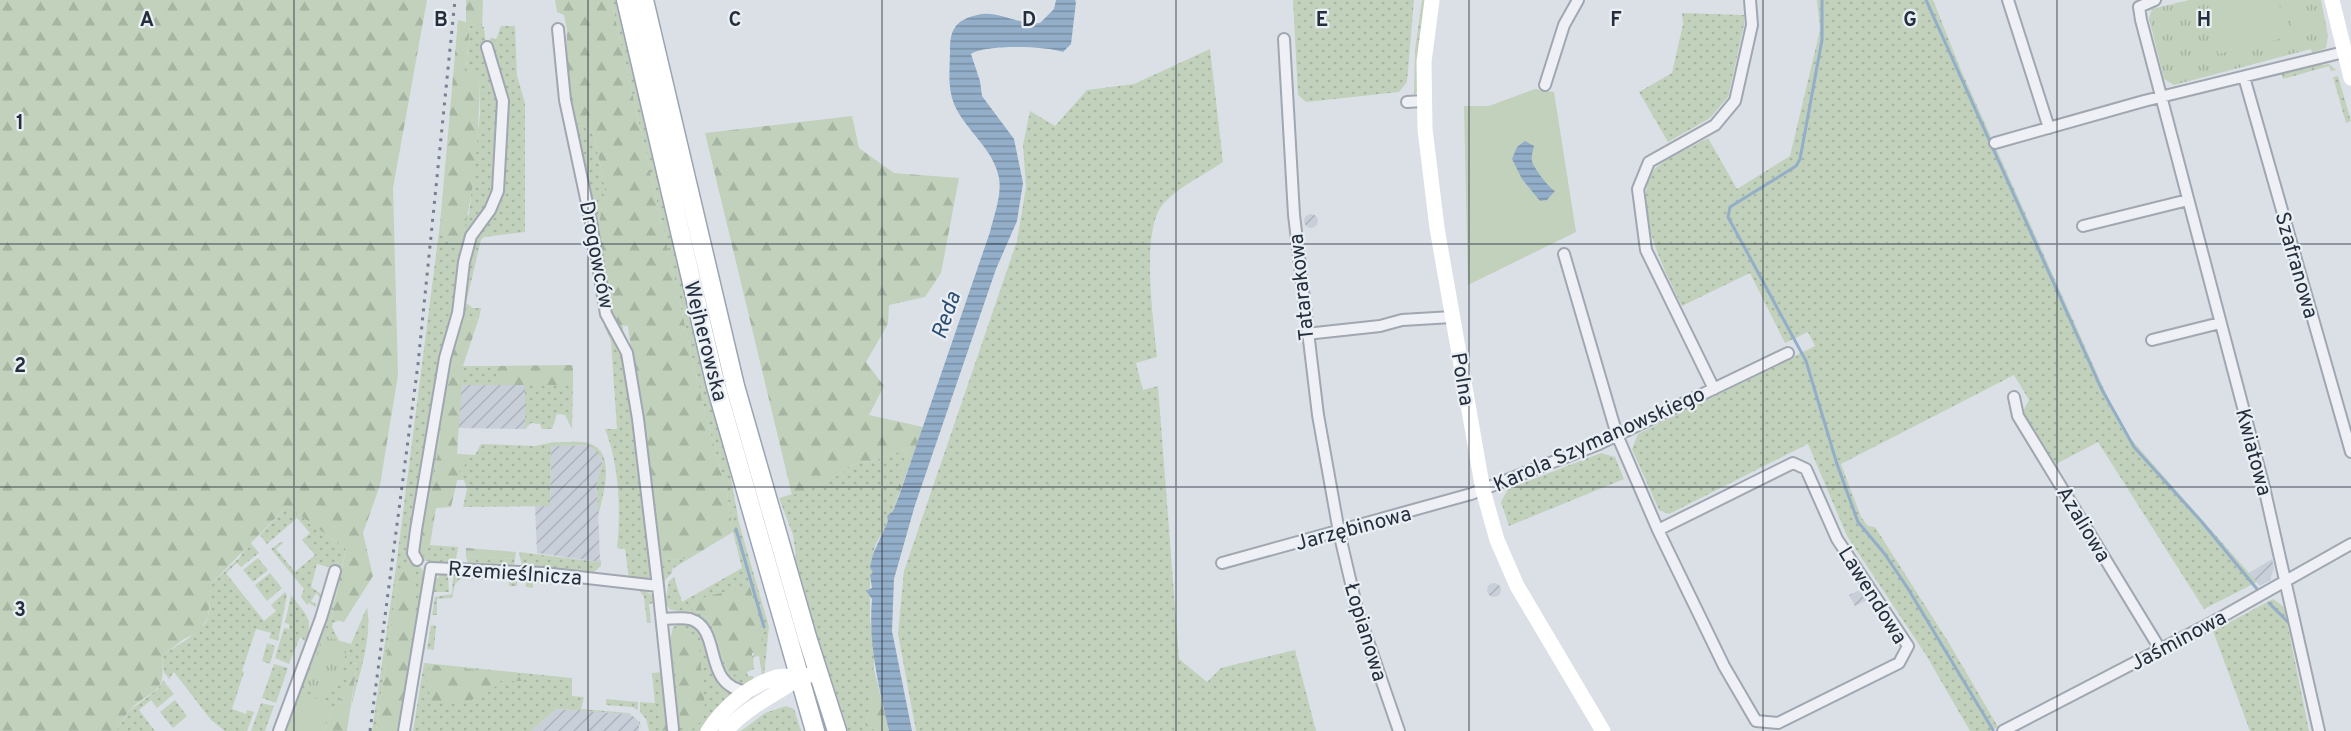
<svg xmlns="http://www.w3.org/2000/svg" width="2351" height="731" font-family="Overpass,sans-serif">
  <defs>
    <pattern id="industrial-furrows" width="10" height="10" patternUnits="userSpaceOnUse" patternTransform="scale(1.5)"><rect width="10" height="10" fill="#c9cfd9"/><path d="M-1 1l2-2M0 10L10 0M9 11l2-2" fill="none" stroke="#acb2bb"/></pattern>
    <pattern id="grass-dots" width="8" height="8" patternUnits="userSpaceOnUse" patternTransform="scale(1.5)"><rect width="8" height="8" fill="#c1d1bc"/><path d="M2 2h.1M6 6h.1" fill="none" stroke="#a6b4a2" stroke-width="1.8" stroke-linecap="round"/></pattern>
    <pattern id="forest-firs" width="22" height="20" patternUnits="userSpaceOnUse" patternTransform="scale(1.5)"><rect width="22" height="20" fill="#c1d1bc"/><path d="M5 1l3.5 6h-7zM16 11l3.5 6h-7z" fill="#a6b4a2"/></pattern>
    <pattern id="park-tufts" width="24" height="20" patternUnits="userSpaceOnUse" patternTransform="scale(1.5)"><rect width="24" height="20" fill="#c1d1bc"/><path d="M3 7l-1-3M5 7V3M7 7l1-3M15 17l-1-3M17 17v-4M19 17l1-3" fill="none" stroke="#a6b4a2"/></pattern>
    <pattern id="water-rules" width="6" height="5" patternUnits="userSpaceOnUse" patternTransform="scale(1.5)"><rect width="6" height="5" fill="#93aec9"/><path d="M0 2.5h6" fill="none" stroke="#788ea4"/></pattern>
  </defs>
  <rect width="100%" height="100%" fill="#dbe0e7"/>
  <path fill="url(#industrial-furrows)" d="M1304 221a7 7 0 1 1 14 0a7 7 0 1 1-14 0Z
    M461,385H525V429L458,428Z
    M590,445L603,460L597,482L600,562L537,553L535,505H550L551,446Z
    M2272,559L2274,568L2270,580L2260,586L2249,573Z
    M1487 590a7 7 0 1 1 14 0a7 7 0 1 1-14 0Z
    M1860,590L1867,600L1855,606L1849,595Z
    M556,709L629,714L639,722V731H531Z"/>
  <path fill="url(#grass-dots)" fill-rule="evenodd" d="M611,0H619L678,263L729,466L739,523L769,627L764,676L760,677L762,675L759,656L753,657L754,669L747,672L748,676H753L754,680L738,687L720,669L707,624L692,613L671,610L665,603L669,581L674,577L682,602L742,568L733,532L727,493L704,409ZM689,607L763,637L745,670L729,674L709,619Z
    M1293,0H1414L1407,82L1399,92L1306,102L1298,95Z
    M1422,0H1427L1417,92L1414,95L1415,50Z
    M1817,0H1933L1961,70L2122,429L2257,582L2204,609L2098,442L2054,465L2022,413L2029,400L2014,375L1841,464L1861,517L1868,526L1875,527L1949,643L1998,727L1990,731H1970L1926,655L1847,536L1808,444L1669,514L1659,510L1632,449L1638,434L1815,346L1808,332L1785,343L1750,273L1682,306C1666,274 1630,205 1653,171C1660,161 1696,145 1708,138L1737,189L1790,156L1820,30Z
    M1682,13L1744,15V25L1728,97L1710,118L1668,142L1639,92L1672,73L1683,24Z
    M470,24L484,27L487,55L500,91L494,199L470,231L415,563L423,570L425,581L400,731H397L411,642L415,584L398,578L376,731H372L396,567L440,224L450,246L469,214L480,114L479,81L466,69Z
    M501,26H515L517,76L525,103V232L484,237L481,240L466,303L473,308H481L479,318L458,321L448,365L434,484L422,515L446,365L458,321L464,309L462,296L472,241L492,211L504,124L489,42L491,37L496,40Z
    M1210,49L1223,162C1204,175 1180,186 1165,202C1139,226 1154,323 1157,357L1136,363L1143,390L1158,386L1179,659L1207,682L1221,668L1295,650L1316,731H916L898,634L904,571L1017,241L1026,187L1023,145L1030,111L1055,126L1087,90L1134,84Z
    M2321,62L2322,65L2329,64L2336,70L2331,71L2329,66L2283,79L2281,72Z
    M2338,76L2351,121L2346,123L2333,77Z
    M571,117L594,135L605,189L598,230L614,324L623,325V338L613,323Z
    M604,326H607L625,359L654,574L646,580L629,578L625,549L617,548C621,511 619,463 605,429H617L611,341Z
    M463,366H496V385H461Z
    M525,385H573L572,429L565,415L557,414L552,429H542L540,424L531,423L525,429Z
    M554,442C564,443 581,440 591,444C617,454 602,498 598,517L597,482L603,460L590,445L551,446L550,506L463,507L467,489L464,480H457V454L475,455L481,444L535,446Z
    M907,449L893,511L887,516L888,521L875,546L870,567L874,573L870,575V619L875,651L871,707L865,725L877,731H845L792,557L796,556L793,535L779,498L819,486L859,462L873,461Z
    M1601,453L1615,457L1624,479L1509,526L1501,502L1508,489Z
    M287,506L346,549L341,570L317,564L311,587L321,594L322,600L316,593L311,601L317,605L315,607L309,603L307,605L301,597L304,589L271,549L281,542H284L276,549L295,572L315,555L302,540L310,533L297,518L267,544L260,535Z
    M250,542L259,553L241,567L237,563L226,573L264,621L276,611L271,605L285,592L287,595L278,641L269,638L271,633L256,629L242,671L244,672L232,709L246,714L247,710L254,712L247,731H225L211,720L174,672L169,679L164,672L162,656C175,646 204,632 208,617C211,606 209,594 212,583L239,558Z
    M430,545L458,547L456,560H448V565L420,560Z
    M519,552L599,562L601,560V566L592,574L522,566Z
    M466,556L515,559L514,565L468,564Z
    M658,556H667L668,560L690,558L672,569V573L665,580L662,591Z
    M258,558L268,570L253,582L243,570Z
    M444,572L448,576L449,592H431L433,582Z
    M270,573L282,588L267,601L255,585Z
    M340,573L331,619L338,621L333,623L332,627L339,641L351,644L367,607C373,639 358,677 351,708L357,664L353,663L340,703L333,707L324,731H285Z
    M453,576L517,577V586H509V580L460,579L455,584L452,598L437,599V615H432L435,597L452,594Z
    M526,578L572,583V586L533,583V588L526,587Z
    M613,587L642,590L651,594L654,603L649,604L651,623H647L644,597L639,590Z
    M291,595C306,615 314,618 306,642L300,637L289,664L275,658L284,628L289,629V624L285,623Z
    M2273,599L2284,607L2309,731H2250L2213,631Z
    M683,623C715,628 697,675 733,695L713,713L700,731H675L679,728L670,640L673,627Z
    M431,625L436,626L434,650L427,649Z
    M267,643L275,646L270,664L262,661Z
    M424,663L572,678V696L584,697L581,709L629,713L640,722L641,731L639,722L629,714L556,709L531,731H413Z
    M274,664L288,668L276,703L262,698Z
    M664,672L671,731H649L646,719L640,712V702L655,703L652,673Z
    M163,680L174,694L157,708L151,700L139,710L155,731H116L129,711L158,689Z
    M606,699L638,702V710L632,707L606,705Z
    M175,700L187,716L173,728L160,712Z
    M261,703L274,706L265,731H251Z
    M786,706L794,709L801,731H741L765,713Z"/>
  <path fill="url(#forest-firs)" d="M0,0H427L393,188L398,375L380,485L363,533L373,576L344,622L331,619L346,549L287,506L212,583L208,617L199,632L184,639L162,656C166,699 152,686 129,711C124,717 120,725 116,731H0Z
    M466,0H483L482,27L470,24L466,69L479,81C480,136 474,195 460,248L450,246L440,224L458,20L466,22Z
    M555,0H611L704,409L727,493L733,532L690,558L668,560L667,556H658L628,326L614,324L598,230L605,189L594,135L571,117L566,78L567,30L564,15L557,12Z
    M852,116L859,148L894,173L959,178L941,273L925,297L889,305L888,324L866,362L884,386L869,415L923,427L893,511L907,449L873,461L859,462L819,486L792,495L705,133Z
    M479,318L463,366L457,454L467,462L459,472L451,507L436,508L430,545L420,560L416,553L422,515L434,484L448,365L458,321Z
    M573,365V385H496V366Z
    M466,548L516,552L515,559L466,556Z
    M407,565L415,567C417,622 406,677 397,731H376L398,578Z
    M750,587L763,637L762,652L752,653L753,669L745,670V676L729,674L709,619L689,607L707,596Z
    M685,627L699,645L705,709L702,721L690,731L681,728L672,640Z
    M352,663L357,664L347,731H324L333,707L340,703Z
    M434,665L525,676L521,681H500C482,705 458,701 430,701L427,670Z
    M873,665L889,731H877L865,725L871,707Z
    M659,685L664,687L667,731H660Z"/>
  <path fill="url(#park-tufts)" d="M2189,0H2321L2328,36L2326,48L2312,53L2311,49L2174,85L2164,79L2149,18L2152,9Z
    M324,636L347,643L342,677L321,695L304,689Z"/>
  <path fill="#c1d1bc" d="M2244,0H2278L2287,37L2218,54L2207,9Z
    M2285,0H2302L2309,30L2293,34Z
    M1535,89L1554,92L1576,232L1468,285L1464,106H1489Z
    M301,693L332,705L323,731H287Z"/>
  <path fill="url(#water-rules)" d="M1056,0H1075L1076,2L1071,44L1063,52C1047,46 985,44 971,54L980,81L982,96L1014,139L1023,183L1017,221L996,269L915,505L894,579L892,631L912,731H889C879,687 868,644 872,599L866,591L872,588L870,575L873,573L870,567L873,554L888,521L887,516L893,511L899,496L990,232C994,215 1002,195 999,178C994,149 965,130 954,104C947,86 950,68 950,50C950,29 956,20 977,15C998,9 1019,26 1040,23L1054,9Z
    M1525,141L1534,146C1533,151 1531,156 1532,161C1533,167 1549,188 1555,191L1547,200L1540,201L1522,179L1512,159L1517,147Z"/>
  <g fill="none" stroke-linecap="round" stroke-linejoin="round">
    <path stroke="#93aec9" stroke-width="3" d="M1822,0V40L1800,159L1796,166L1730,207L1728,217L1806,361L1837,464L1858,522L1884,553L1907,587L1993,730
      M1926,0L2101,388L2134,447L2201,521L2257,589
      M736,529L764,627
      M2269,603L2291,625"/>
    <defs>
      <path id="street" d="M2008,0L2049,128
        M2155,0L2139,7L2141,20L2264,487L2319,731
        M558,29L565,100L591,222L606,314L627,353L638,419L658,586
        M1284,39L1294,215L1318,415L1339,532L1357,609L1399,731
        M2244,77L2351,452
        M1545,85L1564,25L1578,0
        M1407,102L1423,101
        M1995,143L2144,101L2344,52
        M2083,226L2188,200
        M1564,254L1617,435L1658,530
        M1306,334L1380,326L1402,320L1452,317
        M2152,340L2220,323
        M1714,389L1646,250L1638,189L1649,162L1715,125L1735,101L1752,25L1750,0
        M2014,397L2018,416L2160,649
        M1793,463L1806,469L1837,539L1908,646L1899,663L1778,723L1756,721L1724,666L1658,530Z
        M417,560L413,553L416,530L445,358L458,313L464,262L471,236L490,210L498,191L503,101L487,47
        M1222,563L1471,494L1599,444L1788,353
        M662,619C671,619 681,617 690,619C724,629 700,686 748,692
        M279,731L321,618L335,571
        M404,731L431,568L543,573L658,586L673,729
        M2003,731L2211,623L2351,544"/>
      <path id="primary" d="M626,0L716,386L815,731
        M644,0L735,386L807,637L837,731"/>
    </defs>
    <use href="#street" stroke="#a0a7b1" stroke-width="14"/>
    <use href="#primary" stroke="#9aa4b3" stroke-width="21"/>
    <use href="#street" stroke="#eef0f5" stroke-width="10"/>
    <path stroke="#fff" stroke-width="15" d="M1432,0L1424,62L1425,129L1437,228L1483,490L1497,540L1517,586L1603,731
      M2332,0L2351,78
      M708,731C723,708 749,685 777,677C788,675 799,678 810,675
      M726,731C747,706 775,696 800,677"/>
    <use href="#primary" stroke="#fff" stroke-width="18"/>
    <path stroke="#747f91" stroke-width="3" stroke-dasharray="3 6" stroke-linecap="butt" d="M370,731L418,364L455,0"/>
  </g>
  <path fill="none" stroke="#242e3d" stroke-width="1.5" stroke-opacity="0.55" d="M294,0V731M588,0V731M882,0V731M1176,0V731M1469,0V731M1763,0V731M2057,0V731M0,244H2351M0,487H2351"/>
  <g text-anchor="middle" stroke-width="4.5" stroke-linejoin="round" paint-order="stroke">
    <g font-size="21" fill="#242e3d" stroke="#eaeff4">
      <text transform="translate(597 255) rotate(79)" y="7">Drogowców</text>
      <text transform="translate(2297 265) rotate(74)" y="7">Szafranowa</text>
      <text transform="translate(1301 287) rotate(-96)" y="7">Tatarakowa</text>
      <text transform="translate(706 341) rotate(76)" y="7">Wejherowska</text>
      <text transform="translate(1463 379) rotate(80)" y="7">Polna</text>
      <text transform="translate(1599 439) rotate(-24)" y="7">Karola Szymanowskiego</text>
      <text transform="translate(2254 452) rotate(75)" y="7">Kwiatowa</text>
      <text transform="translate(2084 524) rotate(59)" y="7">Azaliowa</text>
      <text transform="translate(1353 528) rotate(-15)" y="7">Jarzębinowa</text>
      <text transform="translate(515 573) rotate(4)" y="7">Rzemieślnicza</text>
      <text transform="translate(1873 595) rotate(58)" y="7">Lawendowa</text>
      <text transform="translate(1366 632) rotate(73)" y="7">Łopianowa</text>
      <text transform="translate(2178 640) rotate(-28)" y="7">Jaśminowa</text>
    </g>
    <g font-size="22" font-style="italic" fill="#2d4d73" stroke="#eaeff4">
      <text transform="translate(945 315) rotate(-71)" y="8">Reda</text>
    </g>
  </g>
  <g font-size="20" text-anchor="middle" font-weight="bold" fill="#242e3d" stroke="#eaeff4" stroke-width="4.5" stroke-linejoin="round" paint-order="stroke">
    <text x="147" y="26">A</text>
    <text x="441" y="26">B</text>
    <text x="735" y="26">C</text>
    <text x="1029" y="26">D</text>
    <text x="1322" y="26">E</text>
    <text x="1616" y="26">F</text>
    <text x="1910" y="26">G</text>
    <text x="2204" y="26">H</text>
    <text x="20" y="129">1</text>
    <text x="20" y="372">2</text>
    <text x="20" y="616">3</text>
  </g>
</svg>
